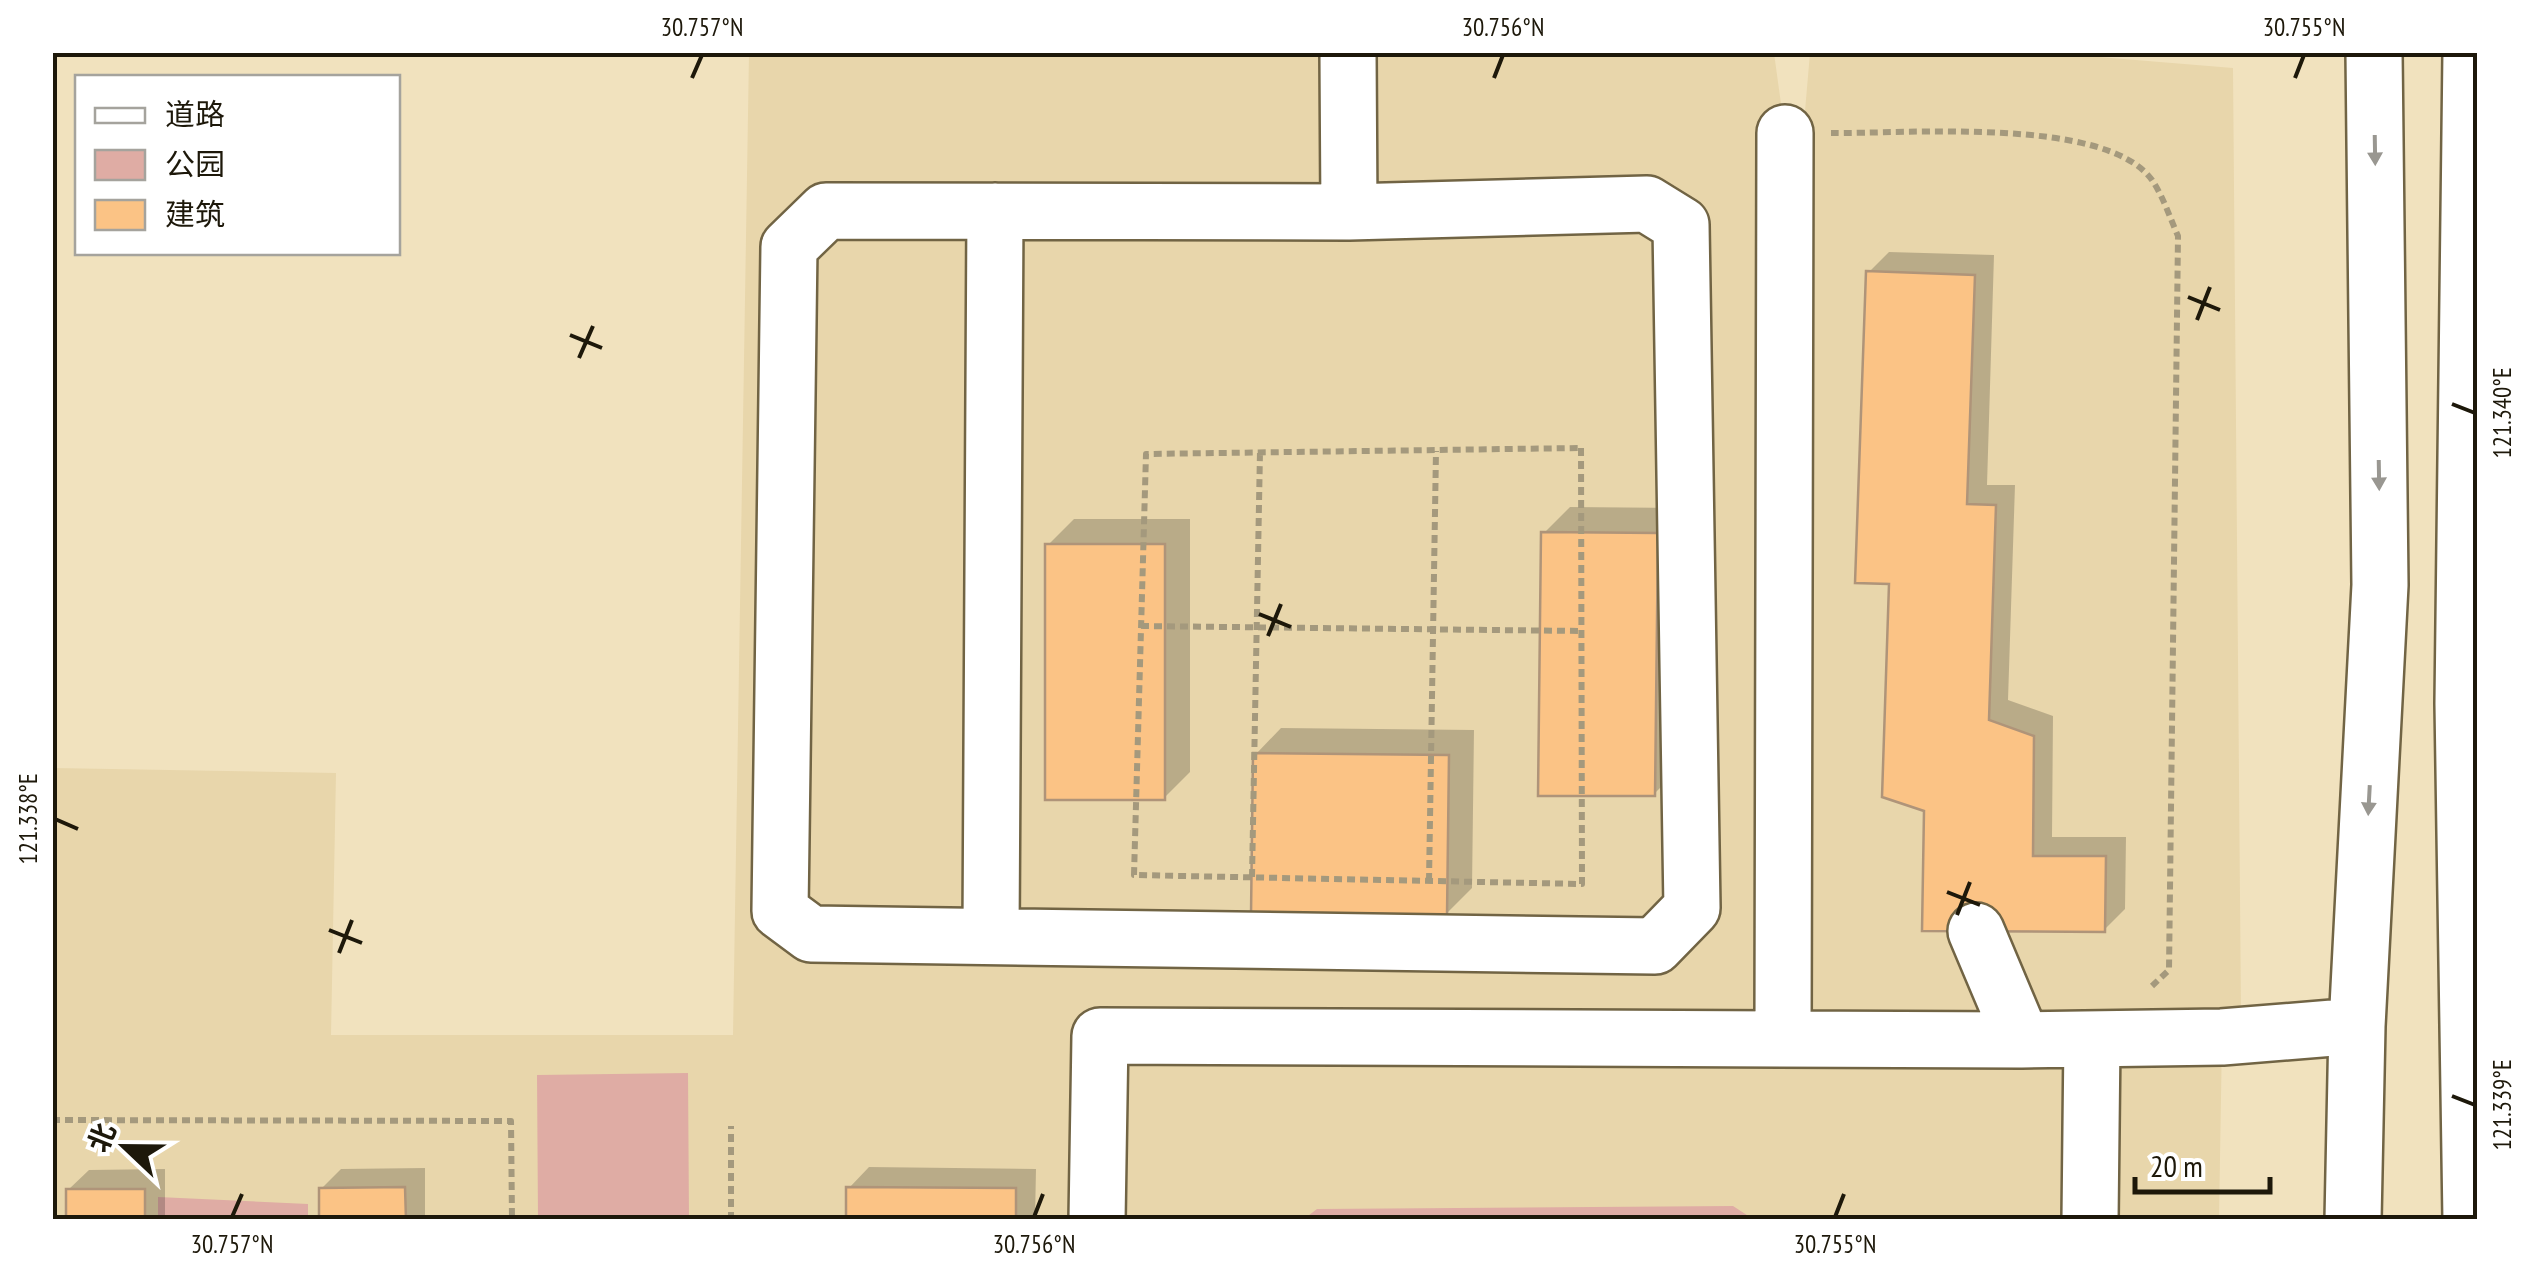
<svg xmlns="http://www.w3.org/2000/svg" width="2530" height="1272" font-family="'PT Sans Narrow','Noto Sans SC',sans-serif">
  <rect width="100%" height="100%" fill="#f1e2be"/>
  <path fill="#e8d6ab" d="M2038,52L2233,68L2241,1015L1803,1018L1805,111L1810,53Z
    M749,53H1774L1785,133L1784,1036L2222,1037L2219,1219L53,1220V768L336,773L331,1035H733Z"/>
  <path fill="#dfaca4" d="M688,1073L689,1219H538L537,1075Z
    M158,1197L308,1204V1219H158Z
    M1733,1206L1753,1219H1304L1317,1209Z"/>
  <path fill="#0003" d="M1889,252L1994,255L1987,485H2015L2008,700L2053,716L2052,837H2126L2125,909L2104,930L1926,809L1891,581L1868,273Z
    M1570,507L1683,508L1680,768L1654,794L1544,533Z
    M1074,519H1190V772L1164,798L1048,545Z
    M1281,728L1474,730L1472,888L1446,914L1256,754Z
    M869,1167L1036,1169L1035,1220H848L849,1188Z
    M425,1168V1220H321V1189L341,1169Z
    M165,1169V1220H68V1190L89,1170Z"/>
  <path fill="#fbc385" stroke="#af9479" stroke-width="2.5" d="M1866,271L1975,275L1967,504L1996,505L1989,720L2034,736L2033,856H2106L2105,932L1922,931L1924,811L1882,797L1889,584L1855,583Z
    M1541,532L1658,533L1655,796H1538Z
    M1045,544H1165V800H1045Z
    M1253,753L1449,755L1447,917L1251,915Z
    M405,1187L406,1220H319V1188Z
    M846,1187L1016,1188V1220H846Z
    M66,1189H145V1220H66Z"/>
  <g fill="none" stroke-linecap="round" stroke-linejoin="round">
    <defs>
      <path id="minor" d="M1348,52L1349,212
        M1647,204L1681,225L1692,908L1655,946L811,934L780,911L789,247L826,211L1349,212Z
        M1976,931L2022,1040
        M991,936L995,211
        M1783,1039L1785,133
        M1097,1220L1100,1036L2022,1040L2222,1037L2357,1026
        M2090,1220L2092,1039
        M2353,1220L2357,1026L2380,585L2374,52
        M2471,1220L2463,703L2471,52"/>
    </defs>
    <use href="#minor" stroke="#716444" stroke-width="60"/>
    <path stroke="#a4997d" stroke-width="6" stroke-dasharray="8 5" stroke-linecap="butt" d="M1831,133C1906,134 2106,116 2152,180C2163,196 2170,218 2178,236L2169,970L2152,986
      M1581,448L1582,884L1134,875L1146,454Z
      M1141,626L1582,631
      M1252,877L1260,451
      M1429,881L1436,451
      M52,1120L511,1121L512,1220
      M731,1220V1126"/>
    <use href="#minor" stroke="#fff" stroke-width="55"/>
  </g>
  <defs><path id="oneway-solid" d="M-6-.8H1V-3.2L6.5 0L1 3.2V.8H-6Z" transform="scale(2.5)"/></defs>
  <g fill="#999791">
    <use href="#oneway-solid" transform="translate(2375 150) rotate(89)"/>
    <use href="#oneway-solid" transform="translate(2379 475) rotate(89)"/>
    <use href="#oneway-solid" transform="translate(2369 800) rotate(93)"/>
  </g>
  <path fill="none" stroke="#1d180a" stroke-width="4" d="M692,78L702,55M1494,78L1503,55M2295,78L2304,55M2188,297L2220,310M2197,320L2210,287M570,335L602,348M579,358L593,326M2452,404L2475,413M1259,614L1291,627M1268,636L1281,604M55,819L78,829M1947,892L1980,905M1957,915L1970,882M329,930L362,943M339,953L352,920M2452,1096L2475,1105M232,1217L242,1194M1034,1217L1043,1194M1835,1217L1844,1194"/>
  <rect width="2530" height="1272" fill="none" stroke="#ffffff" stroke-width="110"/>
  <rect x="75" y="75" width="325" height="180" fill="#ffffff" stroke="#a5a39d" stroke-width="2.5"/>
  <rect x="95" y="108" width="50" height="15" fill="#ffffff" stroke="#a5a39d" stroke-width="2.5"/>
  <text x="165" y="125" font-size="30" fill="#1d180a">道路</text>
  <rect x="95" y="150" width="50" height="30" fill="#dfaca4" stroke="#a5a39d" stroke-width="2.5"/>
  <text x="165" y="175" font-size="30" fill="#1d180a">公园</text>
  <rect x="95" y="200" width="50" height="30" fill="#fbc385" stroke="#a5a39d" stroke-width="2.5"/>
  <text x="165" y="225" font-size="30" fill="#1d180a">建筑</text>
  <g transform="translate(125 1147) rotate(292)" stroke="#ffffff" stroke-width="8" paint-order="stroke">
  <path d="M0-8L18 38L0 25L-18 38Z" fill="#1d180a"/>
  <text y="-15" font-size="28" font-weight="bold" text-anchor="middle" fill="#1d180a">北</text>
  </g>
  <path d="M2135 1177v15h135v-15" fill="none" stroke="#1d180a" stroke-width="5"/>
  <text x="2150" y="1177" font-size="30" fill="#1d180a" stroke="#ffffff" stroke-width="8" paint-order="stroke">20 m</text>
  <rect x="55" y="55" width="2420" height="1162" fill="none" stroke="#1d180a" stroke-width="4"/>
  <g font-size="25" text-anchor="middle" fill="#1d180a">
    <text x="702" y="36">30.757°N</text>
    <text x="1503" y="36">30.756°N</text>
    <text x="2304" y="36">30.755°N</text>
    <text transform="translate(2502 413) rotate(-90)" y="9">121.340°E</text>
    <text transform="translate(28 819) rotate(-90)" y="9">121.338°E</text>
    <text transform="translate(2502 1105) rotate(-90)" y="9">121.339°E</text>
    <text x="232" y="1253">30.757°N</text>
    <text x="1034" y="1253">30.756°N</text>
    <text x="1835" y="1253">30.755°N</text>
  </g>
</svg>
